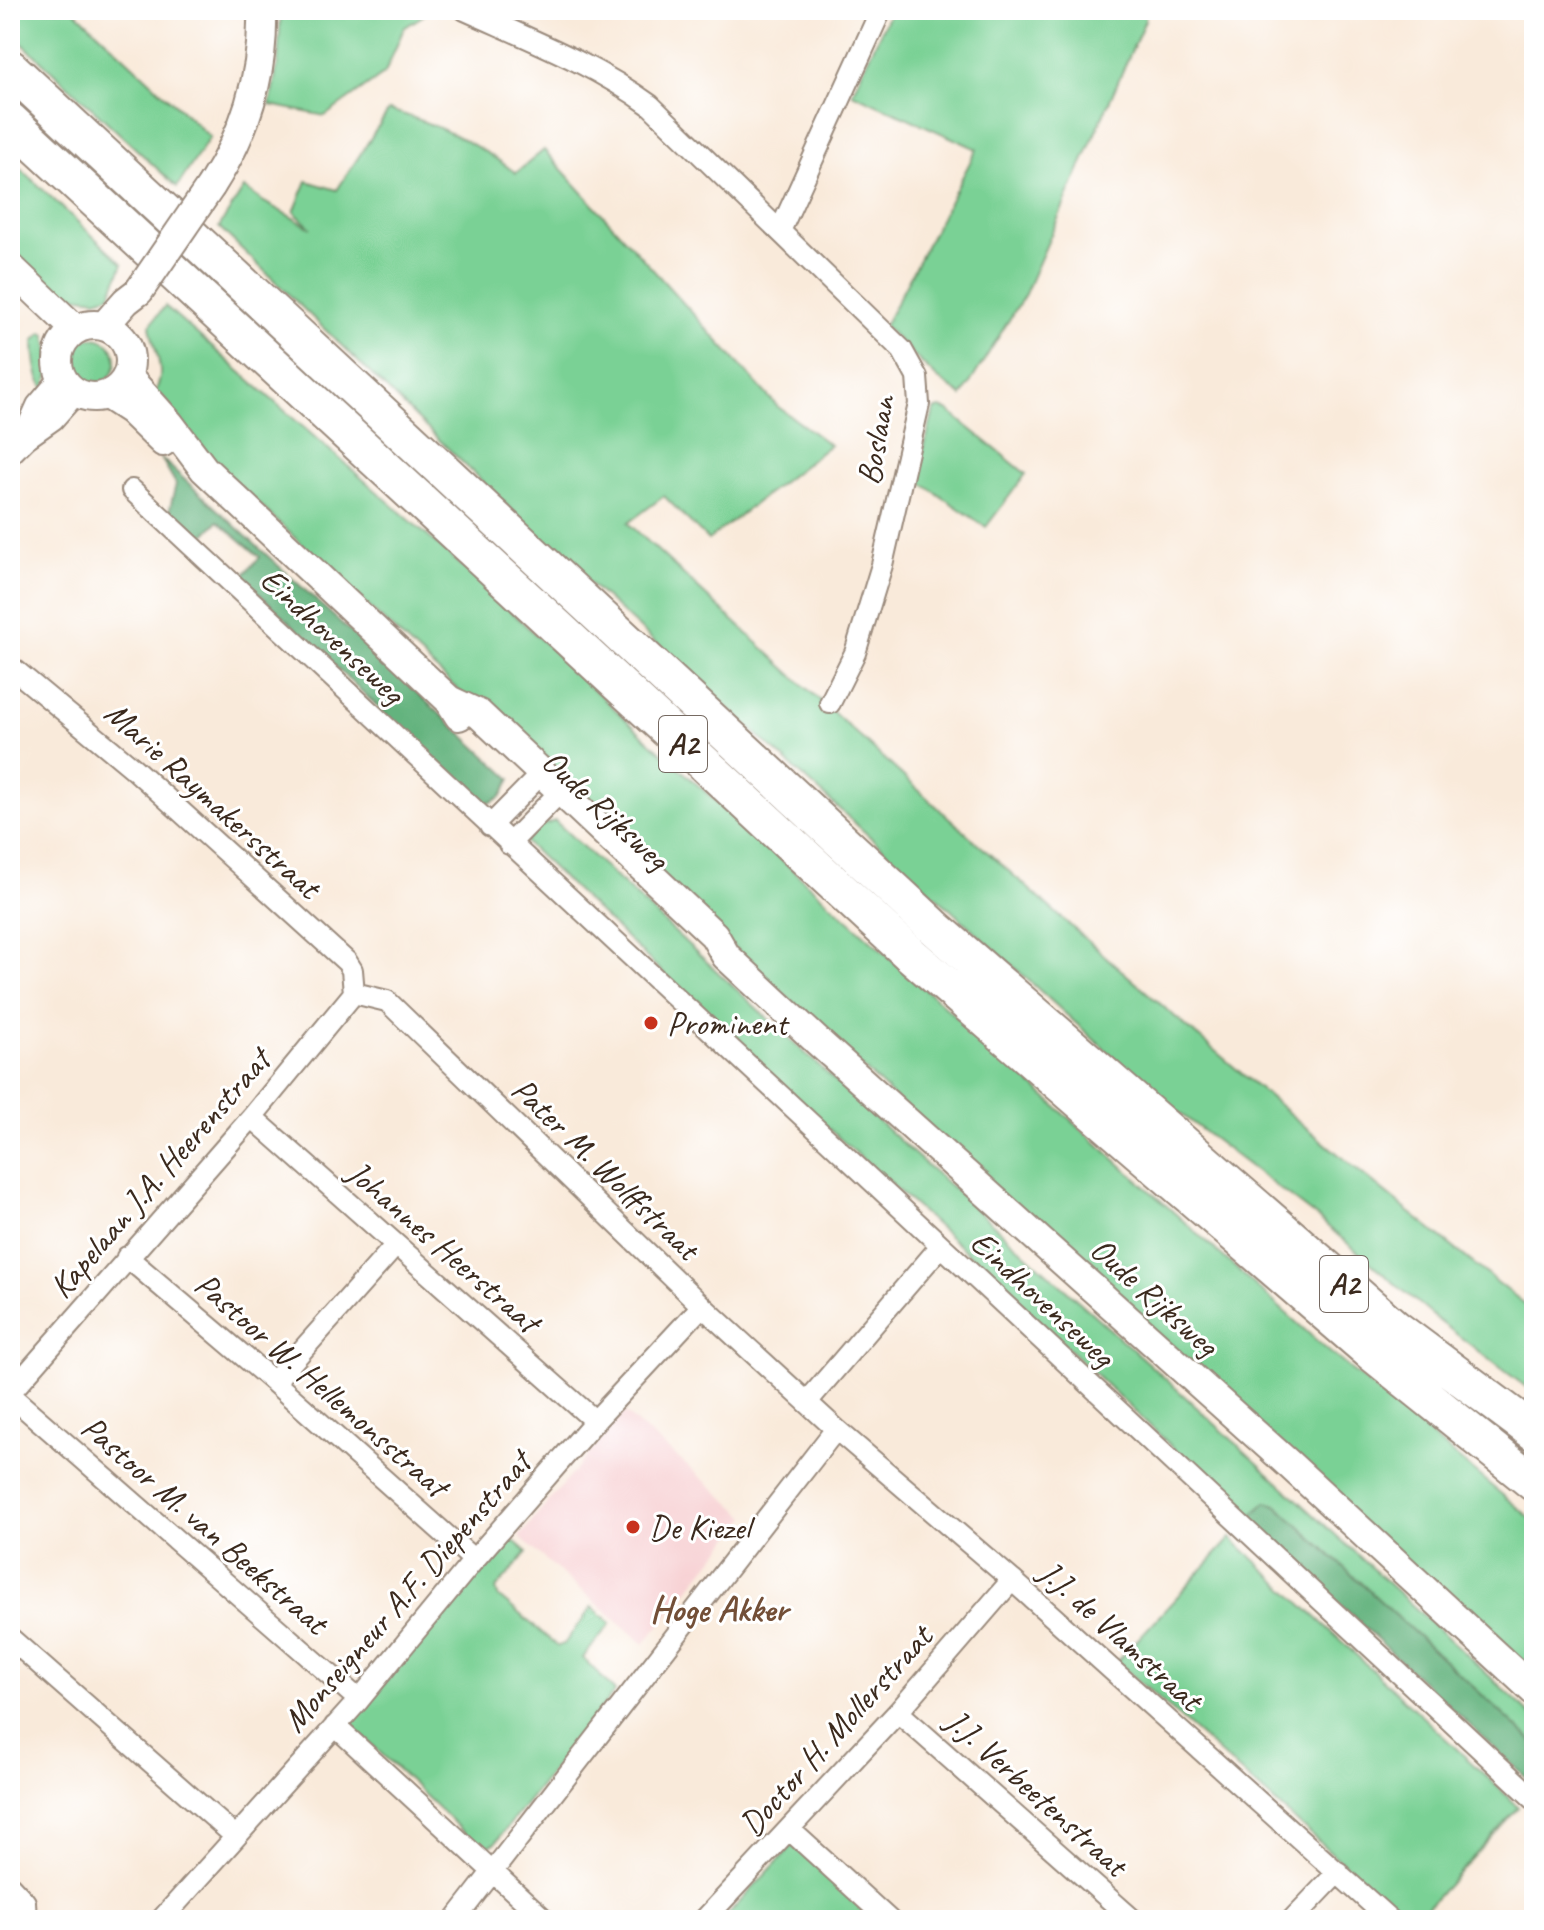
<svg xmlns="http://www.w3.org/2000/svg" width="1544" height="1930" font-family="Caveat,sans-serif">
  <rect width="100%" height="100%" fill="#fff"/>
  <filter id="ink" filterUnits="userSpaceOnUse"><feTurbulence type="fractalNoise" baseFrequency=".0125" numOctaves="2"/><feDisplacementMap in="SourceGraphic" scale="16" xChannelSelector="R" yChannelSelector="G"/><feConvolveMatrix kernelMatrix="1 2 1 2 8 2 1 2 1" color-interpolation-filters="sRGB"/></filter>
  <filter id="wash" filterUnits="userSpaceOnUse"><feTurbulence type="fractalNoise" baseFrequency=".006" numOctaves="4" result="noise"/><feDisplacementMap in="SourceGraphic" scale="32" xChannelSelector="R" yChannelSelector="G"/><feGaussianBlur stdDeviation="1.8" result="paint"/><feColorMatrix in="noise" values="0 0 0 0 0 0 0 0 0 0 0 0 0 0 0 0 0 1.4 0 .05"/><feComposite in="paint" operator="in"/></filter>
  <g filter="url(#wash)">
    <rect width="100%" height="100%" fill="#f9eada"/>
    <path fill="#f7cfd1" d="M624,1412L747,1517L644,1644L519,1537Z"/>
    <path fill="#7ad195" stroke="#5a7e5a" stroke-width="2" d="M10,10H74L210,137L177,187L10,32Z
      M281,10H427L430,11L404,28L385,73L325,116L270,105L278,62Z
      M891,10H1146L1145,20L1025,294L962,396L937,378L884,326L977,149L852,93Z
      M389,110C435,123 478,144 516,173L544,150L777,406L830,445L708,540L664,496L628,523C921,796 1217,1065 1534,1311V1393L1439,1321L1319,1219L1152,1092L555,552L219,227L244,188L264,202L311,228L294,212L307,181L337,190Z
      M10,159L123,264L110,295L97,299L65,295L58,301L10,256Z
      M165,306L470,573L649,741L1326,1349L1534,1521V1681L950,1149L219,467L154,393C169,371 152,348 150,325Z
      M42,333H45C51,351 51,371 45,389C36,379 34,355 34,341Z
      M70 361a23 23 0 1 1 46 0a23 23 0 1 1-46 0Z
      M940,408L947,410L1026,474L986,527L916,479L934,410Z
      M555,821L901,1142L1179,1391L1534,1717V1743L1276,1505L1266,1502L1248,1519L971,1256L800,1103L525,842L538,827Z
      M508,1536L527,1552L496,1589L498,1596L558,1646L564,1644L592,1607L611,1623L583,1658L615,1691L495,1843L484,1849L478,1846L350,1724Z
      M1231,1538L1519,1807L1416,1920H1407L1117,1662Z
      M793,1845L877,1920H723Z"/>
    <path fill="#63b37e" stroke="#4f6e4e" stroke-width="2" d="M161,458L511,779L501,797L485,805L406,734L242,577L260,557L218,521L200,540L169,512L176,484Z
      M1266,1502L1276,1505L1534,1743V1785L1248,1519Z"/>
  </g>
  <g filter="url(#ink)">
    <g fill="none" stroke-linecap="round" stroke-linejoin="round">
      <defs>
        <path id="minor" d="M465,10C529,39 594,64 650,105L902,350L917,377L919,404L882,565L855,653L830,703
          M780,231L881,10
          M132,490L1534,1799
          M10,666L133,768L347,962L352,970L354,993
          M490,826L542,773
          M509,844L561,791
          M354,993L387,1001L702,1306L836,1429L1012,1580L1390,1920
          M252,1117L595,1421
          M127,1257L274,1382L474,1560
          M274,1382L395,1246
          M10,1393L252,1117L354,993
          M10,1395L359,1700
          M807,1402L940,1247
          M10,1638L235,1836
          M898,1712L1133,1920
          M335,1726L545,1920
          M790,1830L889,1920
          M10,1886L25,1902L26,1920
          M161,1920L359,1700L474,1560L595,1421L702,1306
          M455,1920L836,1429
          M704,1920L898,1712L1012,1580
          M1292,1920L1338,1872"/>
        <path id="tertiary" d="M26,435L39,406L62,379
          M10,452L25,437L52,418L75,392"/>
        <path id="secondary" d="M211,186C246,132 264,75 262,10
          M10,267L75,329
          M58 361a36 36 0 1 1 72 0a36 36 0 1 1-72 0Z
          M104,326L126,301L139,291
          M127,376L169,423L204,469L449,700L459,716
          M107,395L130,410L163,442
          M449,700L479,714L714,935L726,956L816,1040L1290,1465L1534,1691"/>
        <path id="motorway" d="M10,68L933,926L1396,1329L1534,1432
          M10,121L909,953L1371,1352L1534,1483"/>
      </defs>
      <use href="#minor" stroke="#9a8a7c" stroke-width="24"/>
      <use href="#tertiary" stroke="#9a8a7c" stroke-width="28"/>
      <use href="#secondary" stroke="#9a8a7c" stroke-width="32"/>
      <use href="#motorway" stroke="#9a8a7c" stroke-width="40"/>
      <use href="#minor" stroke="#fff" stroke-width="20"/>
      <use href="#tertiary" stroke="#fff" stroke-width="24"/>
      <use href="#secondary" stroke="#fff" stroke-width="28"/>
      <use href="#motorway" stroke="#fff" stroke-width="36"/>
      <defs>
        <path id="secondary-bridge" d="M139,291L211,186"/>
      </defs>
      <use href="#secondary-bridge" stroke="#9a8a7c" stroke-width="32" stroke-linecap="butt"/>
      <use href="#secondary-bridge" stroke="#fff" stroke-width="28"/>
    </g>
  </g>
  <g fill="#c8321e" stroke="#fff" stroke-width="3">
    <circle cx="651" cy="1023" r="8"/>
    <circle cx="633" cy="1527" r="8"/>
  </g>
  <g text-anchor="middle" stroke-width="6" stroke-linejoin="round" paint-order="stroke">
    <g fill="#fff" stroke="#766a62" stroke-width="2">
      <rect x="659" y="716" width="48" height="56" rx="6"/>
      <rect x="1320" y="1256" width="48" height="56" rx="6"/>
    </g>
    <g font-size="32" font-weight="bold" fill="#3b2a1e">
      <text x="683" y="755">A2</text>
      <text x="1344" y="1295">A2</text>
    </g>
    <g font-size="34" fill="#3b2a1e" stroke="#fff">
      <text transform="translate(875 440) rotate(-80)" y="12">Boslaan</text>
      <text transform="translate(333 635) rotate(43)" y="12">Eindhovenseweg</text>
      <text transform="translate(213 799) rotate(42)" y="12">Marie Raymakersstraat</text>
      <text transform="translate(606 809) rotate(43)" y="12">Oude Rijksweg</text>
      <text transform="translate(606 1168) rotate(44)" y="12">Pater M. Wolffstraat</text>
      <text transform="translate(159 1173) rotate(-49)" y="12">Kapelaan J.A. Heerenstraat</text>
      <text transform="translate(444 1246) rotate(41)" y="12">Johannes Heerstraat</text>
      <text transform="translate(1155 1296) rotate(42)" y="12">Oude Rijksweg</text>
      <text transform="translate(1043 1298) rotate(43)" y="12">Eindhovenseweg</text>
      <text transform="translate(322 1384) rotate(41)" y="12">Pastoor W. Hellemonsstraat</text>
      <text transform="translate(205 1524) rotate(41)" y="12">Pastoor M. van Beekstraat</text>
      <text transform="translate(406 1591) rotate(-49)" y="12">Monseigneur A.F. Diepenstraat</text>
      <text transform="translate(1121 1635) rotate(42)" y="12">J.J. de Vlamstraat</text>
      <text transform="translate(835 1730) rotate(-48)" y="12">Doctor H. Mollerstraat</text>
      <text transform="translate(1037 1792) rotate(42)" y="12">J.J. Verbeetenstraat</text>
    </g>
    <g font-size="34" fill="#3b2a1e" stroke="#fff" text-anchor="start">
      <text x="667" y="1035">Prominent</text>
      <text x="649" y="1539">De Kiezel</text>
    </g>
    <g font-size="36" font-weight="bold" fill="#734f37" stroke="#fff">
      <text x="719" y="1621">Hoge Akker</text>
    </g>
  </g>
  <rect width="1544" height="1930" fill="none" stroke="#fff" stroke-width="40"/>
</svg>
